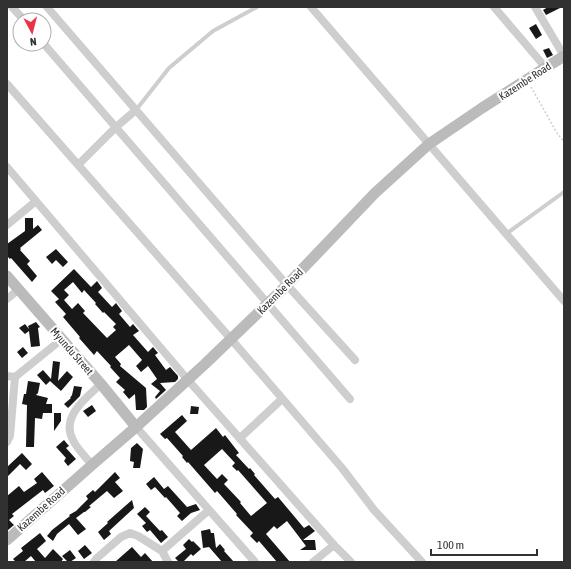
<svg xmlns="http://www.w3.org/2000/svg" width="571" height="569" font-family="'Asap Condensed',sans-serif">
  <rect width="100%" height="100%" fill="#fff"/>
  <path fill="#181818" fill-rule="evenodd" d="M548,7H562L546,15L543,10Z
    M536,24L542,35L536,39L529,28Z
    M549,48L553,55L547,58L543,50Z
    M25,218H33V229L38,225L42,230L20,248L21,249L20,250L30,261L27,264L37,276L32,282L11,258L10,259L7,256V244L25,231Z
    M56,249L68,262L63,267L56,260L52,264L46,257Z
    M74,269L91,287L97,281L102,288L98,292L112,307L116,303L122,311L119,314L130,327L133,324L139,331L133,335L148,352L153,347L158,353L155,355L166,370L170,367L178,376V379L175,382L160,383L166,390L156,399L155,397L160,391L151,384L157,379L148,366L141,372L136,366L142,360L129,345L115,357L121,364L120,366L146,388L147,407L144,410H136L135,394L129,399L123,392L125,390L116,382L120,378L110,367L111,366L97,351L94,355L79,338L80,337L63,317L66,314L55,302L59,299L51,291ZM73,282L82,293L84,290L96,303L95,304L103,313L104,312L116,324L113,327L116,330L107,338L83,313L85,311L78,303L72,309L64,300L69,295L64,290Z
    M36,322L40,327L38,328L40,346L31,347L29,331L25,334L19,328L25,324L29,329L28,326Z
    M23,347L28,353L22,358L17,352Z
    M53,361L60,362L58,381L67,371L73,377L61,391L50,381L46,385L37,375L43,370L51,379Z
    M28,381L40,383L38,393L36,395L48,398L46,404H52V413H43L42,419L35,418L34,447H26L27,405L22,404L24,394H26Z
    M74,386L82,387L80,396L68,408L64,404L71,398H70L72,395Z
    M92,405L96,411L88,417L83,411Z
    M191,406L199,407L198,414H190Z
    M54,413H61V421L54,431Z
    M182,415L187,421L175,432L191,450L216,428L223,437L225,435L239,453L236,455L249,469L250,468L255,474L254,475L275,499L278,497L304,528L309,525L315,531L303,540H315L316,550H300L306,546L287,521L277,529L274,526L266,534L290,562H277L259,541L257,543L250,536L253,533L236,515L237,514L217,491L215,493L188,462L187,463L182,457L183,456L167,438L165,439L160,434ZM222,449L235,463L232,466L237,471L238,470L267,503L251,516L240,503L241,502L224,484L228,480L222,474L217,479L204,465Z
    M64,440L69,446L66,448L76,459L68,466L64,461L66,458L56,447Z
    M137,443L143,449L140,468H133L134,462L130,461L131,448Z
    M22,453L32,464L26,470L20,464L7,477V467Z
    M42,472L54,486L45,493L43,490L12,514L14,516L9,520L14,525L8,530L7,496L19,486L24,492L37,483L34,479Z
    M115,472L120,478L115,482L123,491L114,498L107,491L89,506L91,507L85,512H84L76,518L86,529L78,535L69,524L57,534L53,541L47,536L52,530L70,516L69,515L76,511L88,499L86,496L93,490L95,492Z
    M154,477L164,489L168,486L187,507L196,504L200,510L191,513L182,521L177,516L180,513L166,497L165,498L155,487L151,490L146,484Z
    M132,500L134,508L109,531L111,534L104,540L98,532L108,523L107,522Z
    M145,507L150,512L146,516L160,531L162,530L168,537L161,543L150,530L147,532L142,526L146,523L137,514Z
    M210,529L211,533H214L216,548L220,544L225,550L224,551L234,562H222L209,547L203,548L201,531Z
    M40,533L46,541L37,549L45,558L53,549L63,559L61,562H36L31,556L24,562H16L13,559L23,551L21,548Z
    M189,539L192,542L193,541L201,549L193,556L191,554L183,562H179L175,558L186,549L183,545Z
    M85,545L92,553L84,559L78,551Z
    M132,547L141,557L145,553L153,562H115Z
    M70,550L76,558L70,562H68L62,556Z"/>
  <g fill="none" stroke-linecap="round" stroke-linejoin="round">
    <path stroke="#cecece" stroke-width="1.5" stroke-dasharray="2 2" stroke-linecap="butt" d="M531,87L557,133L564,142"/>
    <path stroke="#cecece" stroke-width="4" d="M136,110L169,68L213,31L257,7
      M506,234L564,192"/>
    <path stroke="#cecece" stroke-width="8" d="M12,7L24,20
      M47,7L287,285L355,360
      M311,7L564,301
      M494,7L546,68
      M535,7L564,56
      M44,44L350,399
      M7,84L231,339L342,468L374,510L422,562
      M78,165L116,127L136,110
      M7,167L188,380L258,459L334,545L351,562
      M7,225L36,201
      M7,299L19,289
      M7,376L15,377
      M136,427L255,562
      M240,438L282,399
      M7,442L10,436L15,377L62,339
      M92,465C86,457 77,449 73,440C60,417 87,397 101,384
      M162,551L209,510
      M94,562L97,558L121,537L130,533L138,536L162,551L168,562
      M313,562L334,545"/>
    <path stroke="#bbb" stroke-width="11" d="M7,276L101,384L136,427
      M7,540L92,465L136,427L205,364L287,285L375,193L429,144L482,108L564,56"/>
  </g>
  <g text-anchor="middle" stroke-width="4" stroke-linejoin="round" paint-order="stroke">
    <g font-size="11" fill="#313131" stroke="#fff">
      <text transform="translate(525 81) rotate(-33)" y="4">Kazembe Road</text>
      <text transform="translate(280 291) rotate(-45)" y="4">Kazembe Road</text>
      <text transform="translate(72 351) rotate(49)" y="4">Myundu Street</text>
      <text transform="translate(41 509) rotate(-42)" y="4">Kazembe Road</text>
    </g>
  </g>
  <rect width="571" height="569" fill="none" stroke="#313131" stroke-width="16"/>
  <g transform="translate(32 32) rotate(173)"><circle r="19" fill="#ffffff" stroke="#adadad"/>
  <path d="M0-3L7 15L0 10L-7 15Z" fill="#e93347"/>
  <text y="-6" font-size="11" font-weight="bold" text-anchor="middle" fill="#313131">N</text>
  </g>
  <path d="M431 549v6h106v-6" fill="none" stroke="#313131" stroke-width="2"/>
  <text x="437" y="549" font-size="12" fill="#313131" stroke="#ffffff" stroke-width="3" paint-order="stroke">100 m</text>
</svg>
